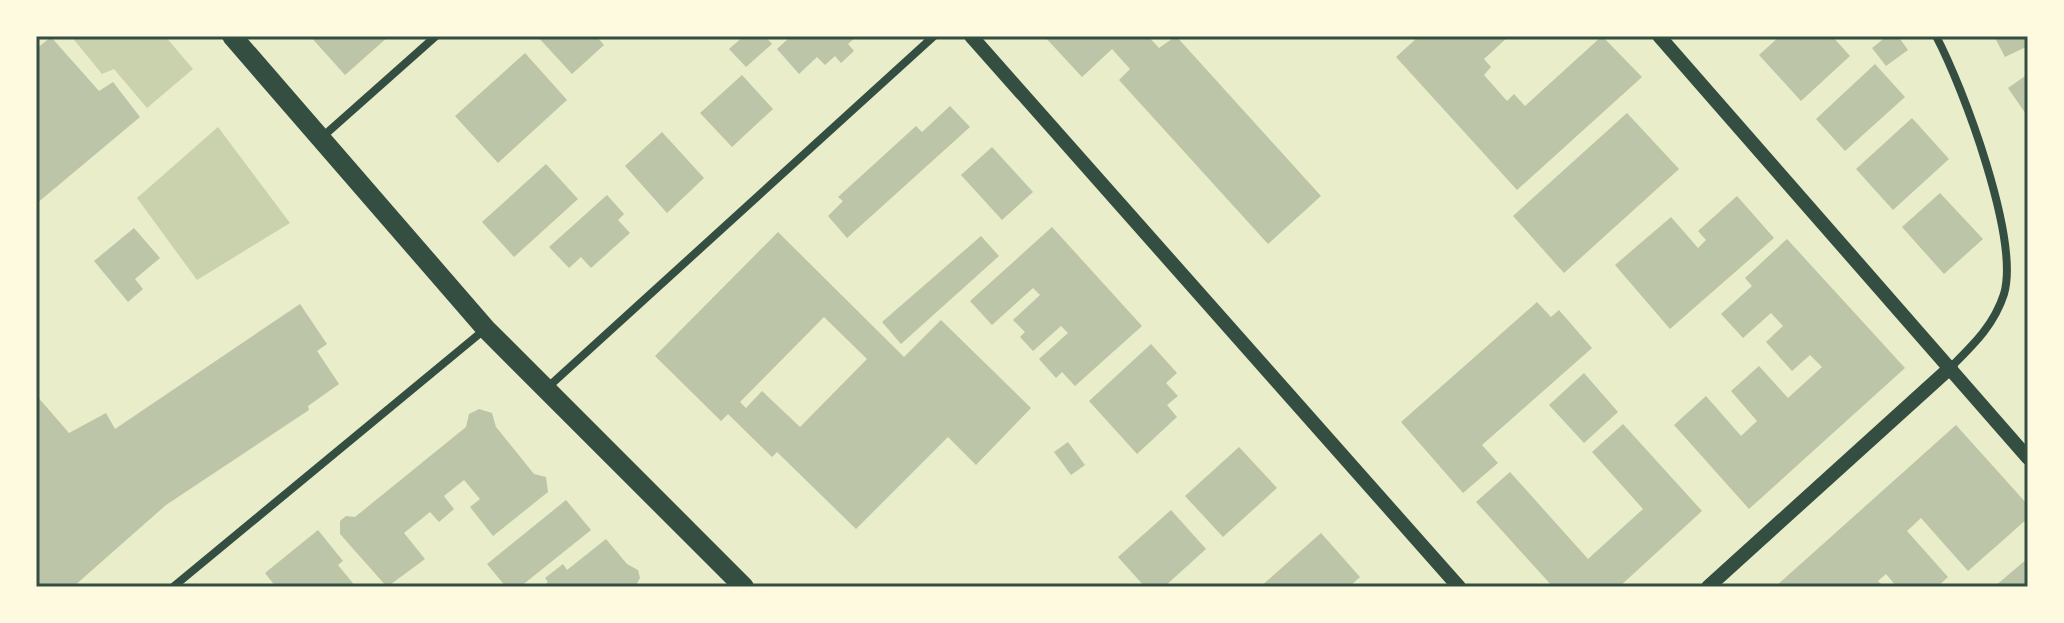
<svg xmlns="http://www.w3.org/2000/svg" width="2064" height="623" font-family="'Work Sans',sans-serif">
  <rect width="100%" height="100%" fill="#e9edc9"/>
  <path fill="#cad2ad" d="M71,36H165L193,69L147,108L114,69L102,74Z
    M218,127L290,223L197,280L137,198Z"/>
  <path fill="#bcc5a7" fill-rule="evenodd" d="M310,36H389L345,75Z
    M537,36H596L604,45L572,74Z
    M744,36H765L772,44L746,67L729,49Z
    M791,36H857L848,44L854,51L841,63L835,56L825,65L817,57L799,74L777,49Z
    M1044,36H1148L1159,48L1176,36L1321,196L1268,244L1119,80L1130,69L1112,49L1082,77Z
    M1419,36H1509L1484,59L1491,67L1484,75L1507,101L1514,94L1525,106L1602,36L1642,77L1517,190L1396,57Z
    M1780,36H1832L1850,56L1801,101L1759,55Z
    M1887,36H1898L1908,50L1886,66L1872,48Z
    M1994,36H2028V46L2005,57Z
    M51,37L99,91L113,82L140,117L36,204V49Z
    M525,53L567,100L498,163L455,116Z
    M1875,64L1905,97L1845,151L1816,119Z
    M2028,74V117L2008,88Z
    M742,75L773,109L732,147L700,113Z
    M950,106L970,127L847,238L828,216L843,201L838,197L916,126L922,132Z
    M1627,113L1679,169L1564,273L1513,216Z
    M1912,118L1949,159L1893,210L1856,169Z
    M662,132L704,178L667,213L625,166Z
    M992,147L1033,192L1002,220L961,175Z
    M546,164L578,199L514,257L482,222Z
    M1940,193L1983,239L1944,274L1902,227Z
    M607,195L624,214L618,220L630,233L591,268L581,257L569,268L549,247Z
    M1737,196L1774,238L1670,329L1615,265L1671,217L1698,248L1706,240L1698,231Z
    M1052,227L1142,326L1075,386L1062,372L1056,378L1039,359L1068,333L1061,326L1033,351L1020,337L1025,332L1013,320L1040,295L1033,288L992,325L970,301Z
    M134,228L160,258L135,279L143,289L128,302L94,261Z
    M778,232L904,357L941,320L1031,408L976,465L948,437L856,529L777,452L772,457L728,414L721,421L655,356ZM824,317L867,359L800,427L762,391L746,408L740,402Z
    M981,236L999,256L901,344L882,322Z
    M1787,239L1905,368L1749,509L1674,425L1706,396L1741,436L1757,421L1731,391L1759,366L1788,398L1822,367L1810,355L1792,371L1766,342L1783,326L1771,313L1743,338L1721,314L1752,286L1745,278Z
    M1537,302L1551,317L1559,310L1592,348L1482,445L1498,463L1463,493L1401,422Z
    M300,304L327,344L317,351L339,384L308,406L309,410L166,505L73,587H36V395L69,433L106,413L115,429Z
    M1151,344L1177,373L1166,383L1178,396L1167,405L1177,417L1137,454L1089,401Z
    M1584,373L1618,412L1584,443L1549,405Z
    M479,409L492,413L496,427L534,474L546,477L548,492L493,536L470,507L480,499L464,480L444,496L454,509L439,522L430,512L404,533L425,559L387,587L340,534V521L346,516L355,517L466,427L469,414Z
    M1623,424L1702,511L1619,587H1553L1476,502L1510,472L1588,559L1643,509L1592,452Z
    M1956,425L2028,505V518L2001,542L1968,571L1921,518L1907,531L1948,577L1937,587H1897L1886,574L1878,581L1884,587H1775Z
    M1068,442L1085,465L1071,475L1054,452Z
    M1239,447L1277,488L1223,537L1185,496Z
    M566,500L591,530L520,587H506L487,564Z
    M1171,510L1206,549L1164,587H1145L1118,557Z
    M318,530L343,561L338,565L356,587H276L265,573Z
    M1321,533L1360,577L1349,587H1260Z
    M606,539L627,564L638,570L640,578L636,585L542,587L548,582L545,578L563,564L567,570Z
    M2028,558V587H1994Z"/>
  <g fill="none" stroke-linecap="round" stroke-linejoin="round">
    <path stroke="#344e41" stroke-width="8" d="M1936,36C1963,87 2020,239 2004,294C1994,325 1974,344 1951,367
      M320,139L436,36
      M547,388L934,36
      M173,587L484,330"/>
    <path stroke="#344e41" stroke-width="14" d="M971,36L1459,587
      M1659,36L2028,458
      M1708,587L1951,367"/>
    <path stroke="#344e41" stroke-width="20" d="M232,36L486,329L744,587"/>
  </g>
  <rect width="2064" height="623" fill="none" stroke="#fefae0" stroke-width="76"/>
  <rect x="38" y="38" width="1988" height="547" fill="none" stroke="#344e41" stroke-width="3"/>
</svg>
